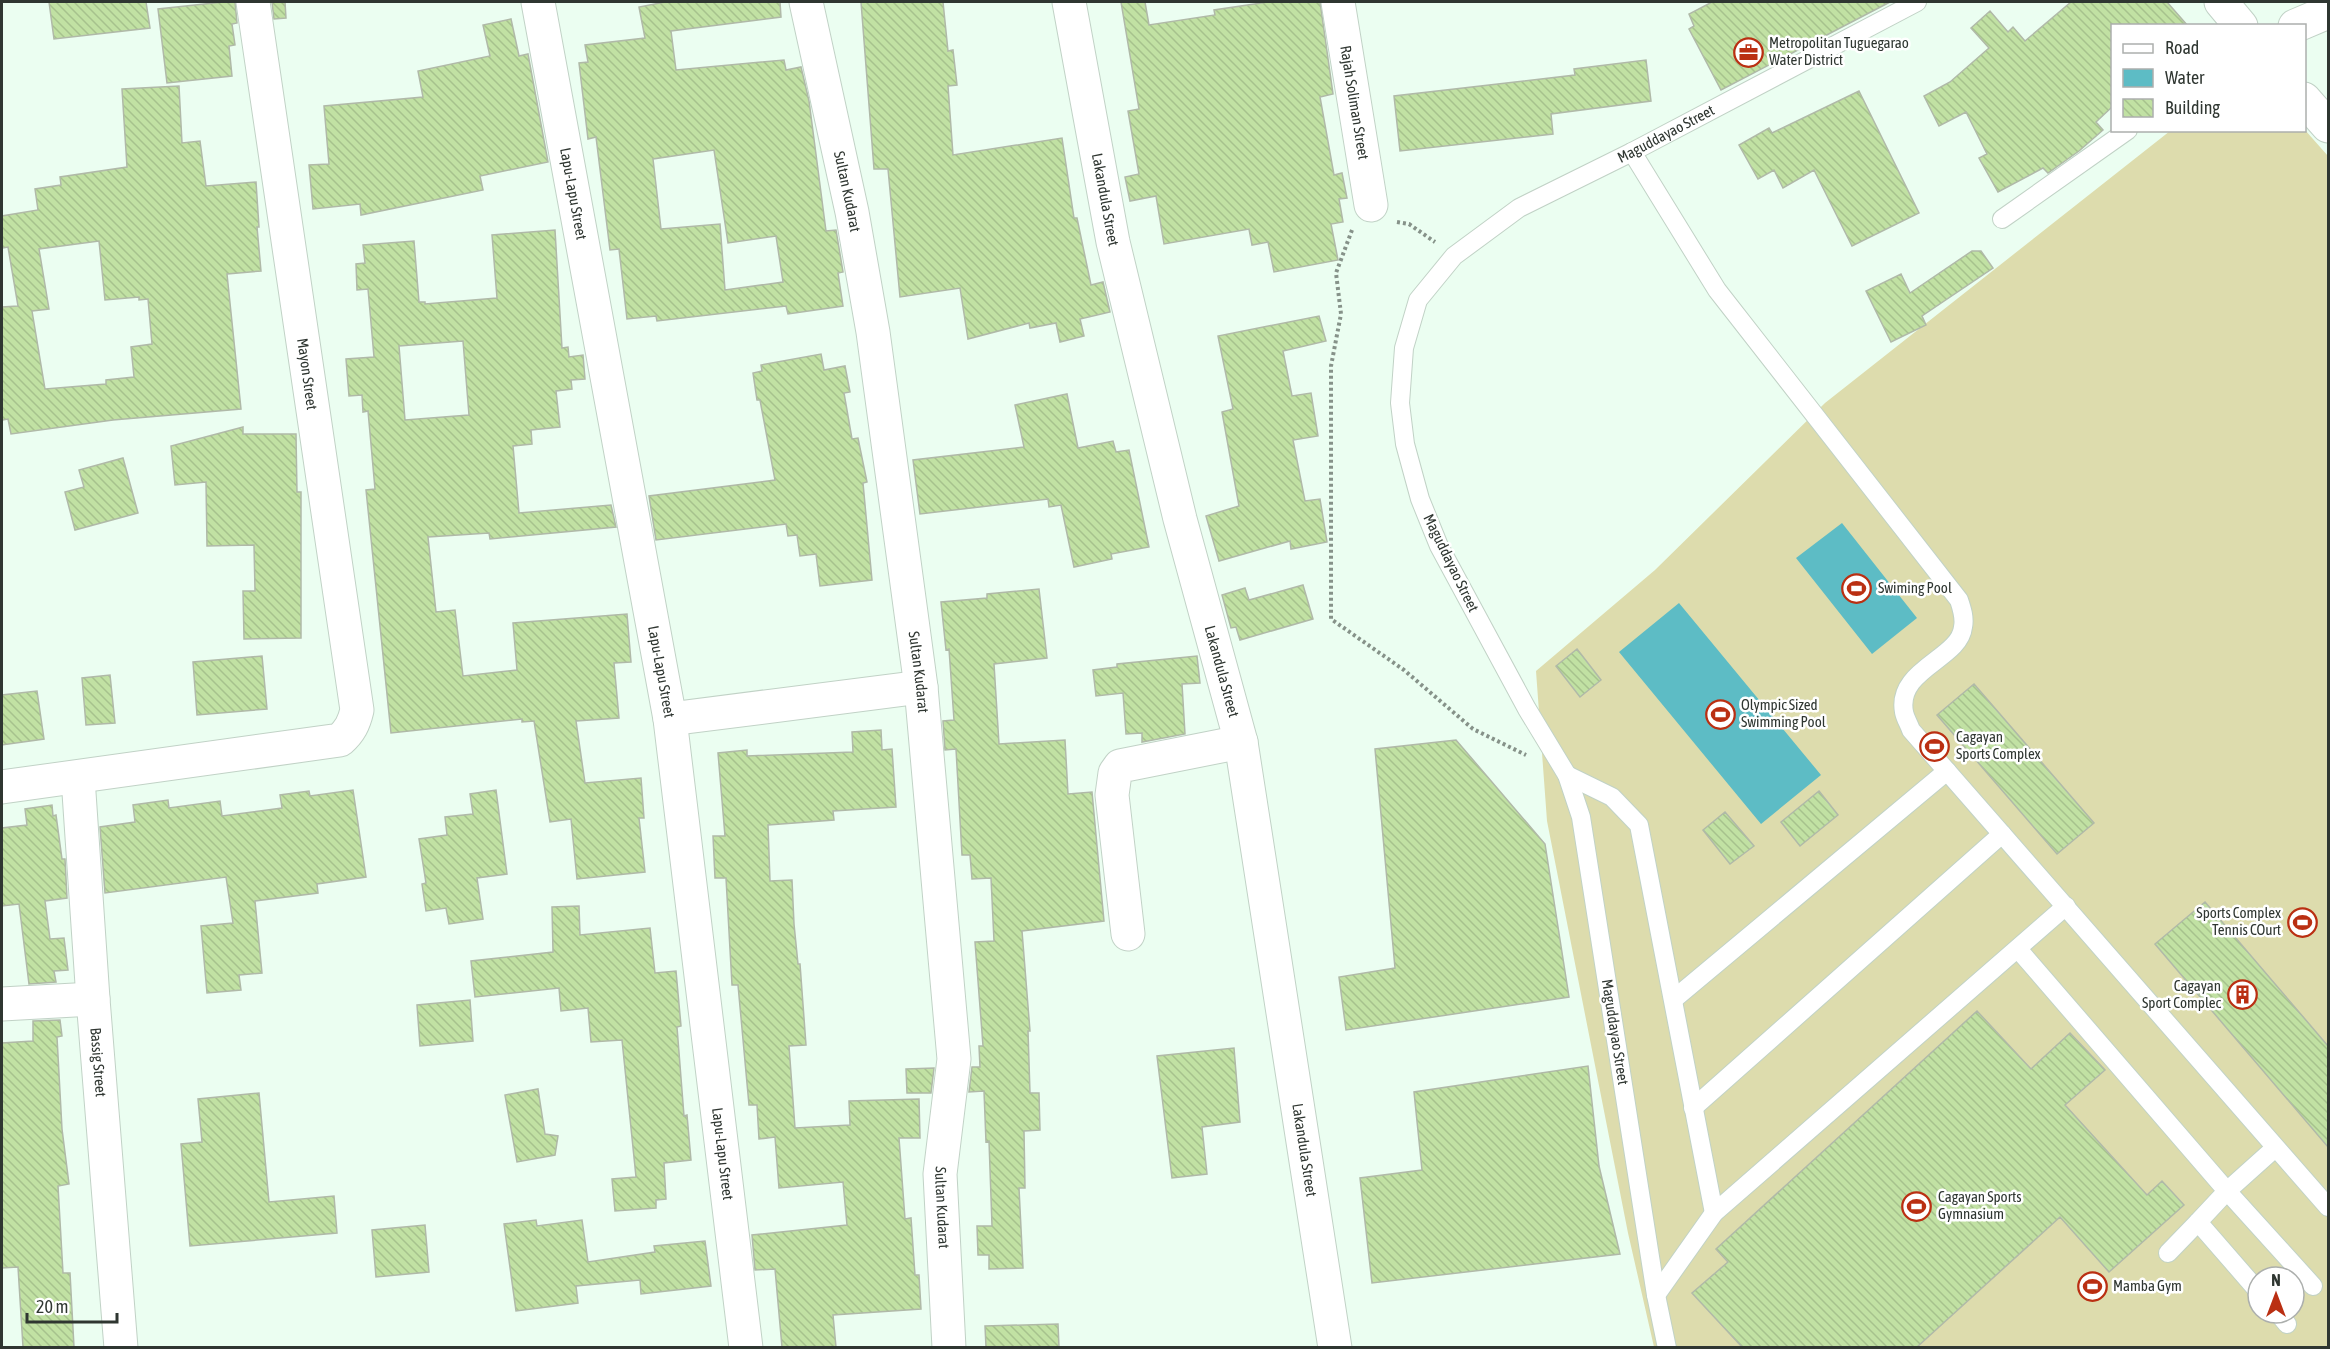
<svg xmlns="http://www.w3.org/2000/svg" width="2330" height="1349" font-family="'Asap Condensed',sans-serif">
  <defs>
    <pattern id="building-back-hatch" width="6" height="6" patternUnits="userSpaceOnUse" patternTransform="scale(1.5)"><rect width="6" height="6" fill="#c1e1a3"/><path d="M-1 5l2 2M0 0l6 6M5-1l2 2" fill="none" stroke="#a6c28d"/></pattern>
  </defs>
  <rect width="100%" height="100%" fill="#ebfef1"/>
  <path fill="#dddcad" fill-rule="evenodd" d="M2305,130L2328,156V1347H1654L1628,1233L1547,821L1536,671L1655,570L1825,403L2170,131ZM2258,1277H2294V1313H2258Z"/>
  <path fill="#5dbcc5" d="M1842,523L1917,618L1872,654L1796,558Z
    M1679,603L1821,775L1761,824L1619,652Z"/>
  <path fill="url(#building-back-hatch)" stroke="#b0b9a8" stroke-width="1.5" fill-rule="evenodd" d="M49,2H146L150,28L54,39Z
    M223,2H235L237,23L232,24L235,45L229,46L232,76L167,83L158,9Z
    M272,2H285L286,18L274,19Z
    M665,2H780L781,17L671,31L676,70L784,60L786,70L801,67L809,101L826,231L836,230L843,272L838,273L843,306L788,314L786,306L657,321L656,316L627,319L619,249L610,250L596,137L588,139L579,63L588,62L585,45L645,38L639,7ZM714,150L728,243L776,236L783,282L725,290L720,224L661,229L653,159Z
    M861,2H943L948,51L953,50L957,85L948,86L953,155L1062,138L1074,218H1077L1091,285L1103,282L1110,312L1080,319L1084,336L1060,342L1056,323L1030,328L1029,323L968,339L960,288L900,297L888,169H874Z
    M1121,2H1145L1149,25L1215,15L1214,10L1268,2H1320L1333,94L1320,97L1334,175L1342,173L1347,198L1339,199L1343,222L1331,224L1338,260L1274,272L1268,242L1252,245L1249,229L1164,244L1156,196L1130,201L1125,177L1139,174L1128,111L1139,109Z
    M1712,2H1890L1721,90L1689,29L1694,26L1689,14Z
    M2071,2H2167L2188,26H2112V107L2096,122L2103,130L2079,151L2048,173L2043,168L1998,192L1979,158L1987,154L1966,112L1939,126L1924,96L1950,82L1989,48L1971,28L1990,11L2008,32L2013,27L2025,41Z
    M511,19L519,56L528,54L548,162L480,176L483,190L361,215L360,204L313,209L309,165L329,164L324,106L423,97L418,71L490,56L483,25Z
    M1646,60L1651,101L1551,114L1553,134L1400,151L1394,96L1575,75L1574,69Z
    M179,86L182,143L200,141L206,186L256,182L259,227H257L261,271L227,274L241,409L113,420L11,434L8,419L2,420V307L18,306L8,247L2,248V216L38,210L35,189L61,185L60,177L127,167L122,89ZM99,241L105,300L139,297V300L148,299L152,344L131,347L134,377L106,380V384L45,389L32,311L49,309L39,249Z
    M1859,91L1919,213L1852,246L1814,170L1783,188L1774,170L1758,179L1739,145L1769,128L1772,133Z
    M555,230L562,348L568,347L569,357L583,355L585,379L571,380L572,389L556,391L560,427L531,430L532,444L513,446L519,513L611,505L616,527L490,539L489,533L428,537L436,612L455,610L463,676L517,670L513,623L627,614L631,662L614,663L619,718L576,721L585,783L641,778L644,818H639L645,872L577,879L571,819L550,822L534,721L522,722V719L391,733L366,490L375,489L368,411L363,412L362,395L349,396L346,359L374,357L368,289L357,290L356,264L365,263L363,245L414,241L419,302H425V304L497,298L492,235ZM463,341L469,415L405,420L399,346Z
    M1972,251H1981L1993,268L1922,316L1926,325L1891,342L1866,291L1901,274L1910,293Z
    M1319,316L1326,341L1283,351L1292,396L1311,393L1318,436L1293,440L1305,501L1320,499L1327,542L1291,549L1290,541L1219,561L1206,516L1239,506L1222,412L1233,409L1218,336Z
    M821,354L824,370L845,366L850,392L844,393L852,439L858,438L867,482L863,483L872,580L820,586L816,554L800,556L797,535L788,536L786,524L656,540L649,496L775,480L760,400H757L753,373L762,371L761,365Z
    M1067,394L1078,448L1113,441L1116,452L1129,450L1149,547L1111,554L1112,559L1074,567L1061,505L1049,507L1048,499L920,514L913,460L1024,447L1015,405Z
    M243,427V434H296L297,492H301V638L244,639L243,591H255L254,545L207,546L206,482L175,485L171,446Z
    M123,458L138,513L75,530L65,492L84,487L79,470Z
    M1303,585L1313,619L1240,640L1236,627L1231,628L1222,595L1245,588L1249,600Z
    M1039,589L1047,658L994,664L999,744L1065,740L1068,794L1092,792L1104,921L1022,931L1030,1031H1028L1030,1093H1039L1040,1130L1024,1131L1025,1188H1019L1023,1268L989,1269V1255H978L977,1226H992L989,1141L986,1142L984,1091L969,1092L972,1067H980L979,1046H983L975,942L994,941L991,878L972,879L970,855H962L956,749L945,750L943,721L954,720L949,649L946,650L941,602L987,598V594Z
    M1577,649L1601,680L1580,697L1556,666Z
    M262,656L267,709L197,715L193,662Z
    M1197,656L1200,683L1182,684L1185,734L1142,742V733L1126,734L1123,693L1096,696L1093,670L1117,667V664Z
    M110,675L115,723L86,725L82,678Z
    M1974,684L2094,823L2057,854L1937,715Z
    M37,691L44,739L2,745V695Z
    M881,730L882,750L892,749L896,807L833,811L834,820L768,825L770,881L792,880L794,924L798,964H800L806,1045L789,1046L795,1128L850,1125L849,1101L919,1099L920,1138H899L905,1219L911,1218L915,1275H919L921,1309L833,1315L836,1347H782L775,1269L755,1270L752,1235L847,1225L843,1182L779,1188L775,1137L759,1139L757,1105H749L738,985H732L726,878H715L713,836H725L718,753L747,750V756L853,752L852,732Z
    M1456,740L1545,844L1569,997L1346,1030L1339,977L1395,968L1375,749Z
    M353,790L366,877L317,884L318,893L255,901L262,973L239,975L241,990L207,993L201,926L233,923L226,877L105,893L100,827L135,822L133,805L168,800L169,808L220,801L222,816L282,808L280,795L309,791L310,796Z
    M496,790L507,874L477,878L483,919L449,924L446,908L426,911L422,884L426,883L419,839L447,835L445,817L473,814L470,794Z
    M1819,791L1838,815L1800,846L1781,822Z
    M52,805L53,816L56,815L62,859H65L67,898L45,901L50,939L64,938L68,970L54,971L56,982L29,984L19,904L2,906V828L27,825L25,809Z
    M1725,812L1754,846L1730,864L1703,830Z
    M2205,902L2328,1046V1147L2155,944Z
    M579,906L580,935L650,928L655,973L676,971L681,1026L677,1027L684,1116L687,1115L691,1160L664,1163L666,1199L656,1200V1208L615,1211L612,1179L636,1177L622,1040L591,1042L588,1008L561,1011L559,988L475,997L471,961L553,952L552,907Z
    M470,1000L473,1041L420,1046L417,1005Z
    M1977,1011L2031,1069L2070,1033L2105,1070L2065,1105L2147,1195L2162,1181L2184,1205L2109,1272L2060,1217L1917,1347H1742L1692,1293L1728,1262L1716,1249Z
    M60,1020L62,1036L57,1037L62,1129L69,1184L58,1186L63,1273H70L74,1347H23L18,1267L2,1268V1043L33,1041V1021Z
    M1234,1048L1240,1122L1202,1127L1207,1174L1172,1178L1157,1056Z
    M1588,1066L1599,1166L1620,1254L1372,1283L1360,1178L1422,1170L1414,1092Z
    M934,1068L931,1093H907L906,1069Z
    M538,1089L545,1134L558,1136L555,1155L517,1162L505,1095Z
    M259,1093L269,1202L334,1196L337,1233L190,1246L181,1144L202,1142L198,1099Z
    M536,1220L537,1226L582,1220L588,1262L655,1252L654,1246L705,1241L711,1286L641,1294L640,1280L576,1286L578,1303L516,1311L504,1224Z
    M425,1225L429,1272L376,1277L372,1230Z
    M1058,1324L1059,1347H986L985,1326Z"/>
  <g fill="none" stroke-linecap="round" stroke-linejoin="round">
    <defs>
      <g id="service">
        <path d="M1632,152L1717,290L1959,600C1962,609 1965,618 1963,627C1960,659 1896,669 1904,712C1905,718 1909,724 1911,730L2328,1207"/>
        <path d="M2002,219L2128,130"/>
        <path d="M1567,775L1612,797L1639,825L1714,1213"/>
        <path d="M2018,949L2227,1191L2198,1222L2258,1291"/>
        <path d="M1674,999L1947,771"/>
        <path d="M1693,1108L2002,834"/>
        <path d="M2275,1148L2227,1191L2313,1286"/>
        <path d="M2168,1253L2198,1222"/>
        <path d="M1656,1295L1714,1213L2066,906"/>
        <path d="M2278,1313L2287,1324"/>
        <path id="s1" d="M1667,1348L1656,1295L1581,817L1567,775L1527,709L1439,546L1420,499L1405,444L1400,403L1404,348L1418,300L1454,256L1519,208L1632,152L1917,2"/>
      </g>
      <g id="minor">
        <path id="s2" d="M538,2L670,719L746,1348"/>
        <path id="s3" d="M806,2L852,212L873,332L921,687L954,1059L940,1174L949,1348"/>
        <path id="s4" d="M1069,2L1113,242L1180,519L1241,742L1335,1348"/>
        <path id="s5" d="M1338,2L1371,205"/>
        <path d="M2295,26L2328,12"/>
        <path d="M670,719L921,687"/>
        <path id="s6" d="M78,778L93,999L121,1348"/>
        <path d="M2,787L340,740C350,731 354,723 357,710L253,2"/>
        <path d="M1128,934L1112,795L1115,773L1120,766L1241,742"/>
        <path d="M2,1004L93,999"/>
      </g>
      <path id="secondary" d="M2221,2L2241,26
        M2304,99L2328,126"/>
    </defs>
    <use href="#service" stroke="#c1d2c6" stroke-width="20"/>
    <use href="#minor" stroke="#c1d2c6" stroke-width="35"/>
    <use href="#secondary" stroke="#c1d2c6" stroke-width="35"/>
    <path stroke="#869289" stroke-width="4" stroke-dasharray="3 3" stroke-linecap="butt" d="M1397,222L1409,224L1435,242
      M1352,230L1336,273L1341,314L1331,366V619L1404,670L1473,729L1526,755"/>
    <use href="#service" stroke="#fff" stroke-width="18"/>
    <use href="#minor" stroke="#fff" stroke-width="33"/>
    <use href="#secondary" stroke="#fff" stroke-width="33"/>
  </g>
  <defs>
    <symbol id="office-ring" viewBox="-11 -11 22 22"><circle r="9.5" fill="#fff" stroke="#ba2f12" stroke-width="1.5"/><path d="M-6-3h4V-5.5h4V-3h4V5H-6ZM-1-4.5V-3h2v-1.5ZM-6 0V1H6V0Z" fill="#ba2f12"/></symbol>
    <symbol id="stadium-ring" viewBox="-11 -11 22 22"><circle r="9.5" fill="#fff" stroke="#ba2f12" stroke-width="1.5"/><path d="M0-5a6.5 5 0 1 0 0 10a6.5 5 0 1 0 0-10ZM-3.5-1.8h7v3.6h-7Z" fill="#ba2f12"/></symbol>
    <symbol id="building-ring" viewBox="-11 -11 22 22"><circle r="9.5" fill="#fff" stroke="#ba2f12" stroke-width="1.5"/><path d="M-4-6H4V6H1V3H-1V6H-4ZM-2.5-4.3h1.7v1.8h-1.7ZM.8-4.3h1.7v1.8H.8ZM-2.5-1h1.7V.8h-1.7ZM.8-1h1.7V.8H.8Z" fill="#ba2f12"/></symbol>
  </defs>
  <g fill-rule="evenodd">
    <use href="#office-ring" x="1732" y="36" width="33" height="33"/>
    <use href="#stadium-ring" x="1840" y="572" width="33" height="33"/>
    <use href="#stadium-ring" x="1704" y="698" width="33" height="33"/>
    <use href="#stadium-ring" x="1918" y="730" width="33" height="33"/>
    <use href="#stadium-ring" x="2286" y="906" width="33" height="33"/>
    <use href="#building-ring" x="2226" y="978" width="33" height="33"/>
    <use href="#stadium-ring" x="1900" y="1190" width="33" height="33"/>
    <use href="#stadium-ring" x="2076" y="1270" width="33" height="33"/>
  </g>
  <g text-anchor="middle" stroke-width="5" stroke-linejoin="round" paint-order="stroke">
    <g font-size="15" fill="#2f3631" stroke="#fff" text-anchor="start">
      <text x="1769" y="48">Metropolitan Tuguegarao<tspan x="1769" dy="17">Water District</tspan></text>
      <text x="1878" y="593">Swiming Pool</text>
      <text x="1741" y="710">Olympic Sized<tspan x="1741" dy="17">Swimming Pool</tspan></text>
      <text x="1956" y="742">Cagayan<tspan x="1956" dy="17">Sports Complex</tspan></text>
      <text x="2281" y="918" text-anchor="end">Sports Complex<tspan x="2281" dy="17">Tennis COurt</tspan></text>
      <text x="2221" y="991" text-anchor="end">Cagayan<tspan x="2221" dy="17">Sport Complec</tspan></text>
      <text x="1938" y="1202">Cagayan Sports<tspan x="1938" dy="17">Gymnasium</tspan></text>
      <text x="2113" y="1291">Mamba Gym</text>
    </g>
    <g font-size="15" fill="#2f3631" stroke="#fff">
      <text dy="5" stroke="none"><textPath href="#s5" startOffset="102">Rajah Soliman Street</textPath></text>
      <text dy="5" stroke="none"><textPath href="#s1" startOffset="1401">Maguddayao Street</textPath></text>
      <text dy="5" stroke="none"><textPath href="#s3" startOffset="194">Sultan Kudarat</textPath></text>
      <text dy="5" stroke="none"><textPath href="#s2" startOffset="195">Lapu-Lapu Street</textPath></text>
      <text dy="5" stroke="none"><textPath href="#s4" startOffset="201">Lakandula Street</textPath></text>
      <text transform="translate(307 374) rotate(82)" y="5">Mayon Street</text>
      <text transform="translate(1451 563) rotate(64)" y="5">Maguddayao Street</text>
      <text dy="5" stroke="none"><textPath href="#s3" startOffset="680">Sultan Kudarat</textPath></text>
      <text dy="5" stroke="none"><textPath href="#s4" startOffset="687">Lakandula Street</textPath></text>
      <text dy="5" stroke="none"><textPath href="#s2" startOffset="681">Lapu-Lapu Street</textPath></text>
      <text transform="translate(1615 1032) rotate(81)" y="5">Maguddayao Street</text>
      <text dy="5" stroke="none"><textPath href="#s6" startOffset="285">Bassig Street</textPath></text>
      <text dy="5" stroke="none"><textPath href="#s4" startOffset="1173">Lakandula Street</textPath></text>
      <text dy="5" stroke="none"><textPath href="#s2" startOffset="1167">Lapu-Lapu Street</textPath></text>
      <text dy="5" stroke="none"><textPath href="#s3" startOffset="1218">Sultan Kudarat</textPath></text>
    </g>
  </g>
  <rect width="2330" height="1349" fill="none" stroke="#2f3631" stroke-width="6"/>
  <rect x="2111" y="24" width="195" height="108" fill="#ffffff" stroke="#acafad" stroke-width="1.5"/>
  <rect x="2123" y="44" width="30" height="9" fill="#ffffff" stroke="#acafad" stroke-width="1.5"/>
  <text x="2165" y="54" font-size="18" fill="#2f3631">Road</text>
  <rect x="2123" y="69" width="30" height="18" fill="#5dbcc5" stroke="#acafad" stroke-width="1.5"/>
  <text x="2165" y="84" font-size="18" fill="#2f3631">Water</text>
  <rect x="2123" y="99" width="30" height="18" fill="url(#building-back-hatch)" stroke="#acafad" stroke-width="1.5"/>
  <text x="2165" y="114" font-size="18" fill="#2f3631">Building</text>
  <g transform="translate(2276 1295)"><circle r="28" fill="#ffffff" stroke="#acafad" stroke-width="1.5"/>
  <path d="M0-4.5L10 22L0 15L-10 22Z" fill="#ba2f12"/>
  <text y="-9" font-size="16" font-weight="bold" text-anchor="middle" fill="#2f3631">N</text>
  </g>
  <path d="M27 1313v9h90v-9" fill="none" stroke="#2f3631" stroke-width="3"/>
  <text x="36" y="1313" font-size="18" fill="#2f3631" stroke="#ffffff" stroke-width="4.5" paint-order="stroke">20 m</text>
</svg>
